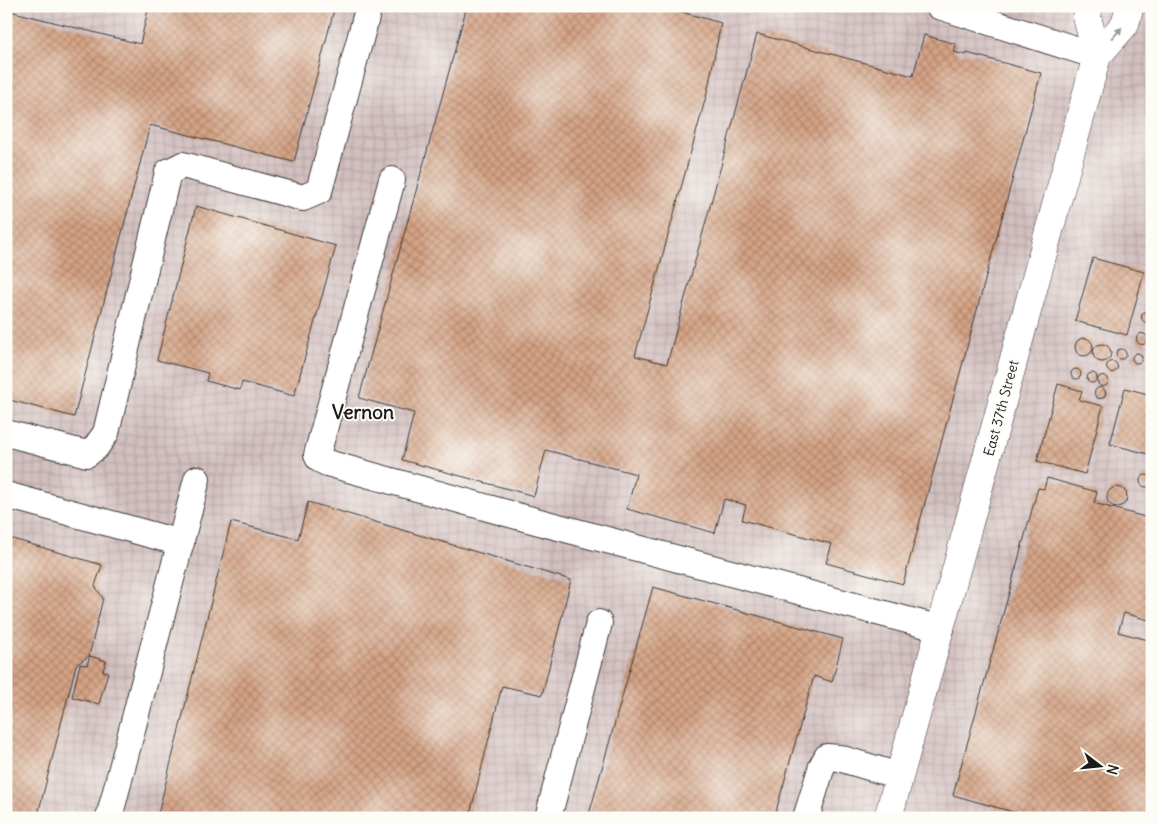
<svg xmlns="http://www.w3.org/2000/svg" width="1158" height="824" font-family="Delius,sans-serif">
  <defs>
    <pattern id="industrial-grid" width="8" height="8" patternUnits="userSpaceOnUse" patternTransform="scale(1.25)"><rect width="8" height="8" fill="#d2bfbf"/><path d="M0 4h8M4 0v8" fill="none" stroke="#b4a4a4"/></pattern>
    <pattern id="building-cross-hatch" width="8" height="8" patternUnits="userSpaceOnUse" patternTransform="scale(1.25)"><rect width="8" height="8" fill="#d5a385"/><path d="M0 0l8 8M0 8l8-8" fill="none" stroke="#ac846c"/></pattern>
  </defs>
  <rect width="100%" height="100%" fill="#fdfcf7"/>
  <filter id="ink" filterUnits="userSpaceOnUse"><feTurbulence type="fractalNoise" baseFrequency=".02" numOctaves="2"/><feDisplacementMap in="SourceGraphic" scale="10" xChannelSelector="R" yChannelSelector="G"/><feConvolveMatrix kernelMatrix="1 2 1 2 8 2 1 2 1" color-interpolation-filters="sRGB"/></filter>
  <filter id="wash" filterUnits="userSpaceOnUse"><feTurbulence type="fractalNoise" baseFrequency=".0096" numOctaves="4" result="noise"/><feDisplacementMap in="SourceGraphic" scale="20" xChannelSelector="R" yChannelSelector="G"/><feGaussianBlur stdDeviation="1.12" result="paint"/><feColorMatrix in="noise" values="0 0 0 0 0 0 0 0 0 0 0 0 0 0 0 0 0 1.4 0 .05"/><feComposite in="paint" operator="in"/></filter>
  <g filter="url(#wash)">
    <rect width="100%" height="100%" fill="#f7e7d1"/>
    <path fill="url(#industrial-grid)" d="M6,6H1152V818H6Z"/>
    <g id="blocks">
      <path fill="url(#building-cross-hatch)" d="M149,6H335L294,162L150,125L74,417L6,399V10L140,44Z
        M467,6H661L721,23L707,93L635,356L667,364L757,34L913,76L924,35L956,44L954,52L966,55L967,53L1041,73L903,584L826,563L832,544L742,520L746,505L724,499L715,533L627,509L636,474L546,450L534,496L402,460L414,413L359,398Z
        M196,206L336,246L294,396L242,382L240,390L206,381L208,373L157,360Z
        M1093,258L1144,272L1127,335L1075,321Z
        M1141.5 317a5.5 5.5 0 1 1 11 0a5.5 5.5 0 1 1-11 0Z
        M1136.5 339a5.5 5.5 0 1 1 11 0a5.5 5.5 0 1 1-11 0Z
        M1075 347a9 9 0 1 1 18 0a9 9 0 1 1-18 0Z
        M1093 353a9 9 0 1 1 18 0a9 9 0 1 1-18 0Z
        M1116 354a5 5 0 1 1 10 0a5 5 0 1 1-10 0Z
        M1132 358a5 5 0 1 1 10 0a5 5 0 1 1-10 0Z
        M1106.5 367a5.5 5.5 0 1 1 11 0a5.5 5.5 0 1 1-11 0Z
        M1071 374a5 5 0 1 1 10 0a5 5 0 1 1-10 0Z
        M1087 378a5 5 0 1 1 10 0a5 5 0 1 1-10 0Z
        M1097.5 381a5.5 5.5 0 1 1 11 0a5.5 5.5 0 1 1-11 0Z
        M1058,384L1082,391L1079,400L1103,406L1085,474L1037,461Z
        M1094.5 393a5.5 5.5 0 1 1 11 0a5.5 5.5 0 1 1-11 0Z
        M1125,388L1152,395V455L1110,444Z
        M1140 481a6 6 0 1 1 12 0a6 6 0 1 1-12 0Z
        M1047,478L1097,492L1094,503L1152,519V621L1124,613L1118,632L1152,641V818H1034L953,795L1038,488L1044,489Z
        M1107 497a10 10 0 1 1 20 0a10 10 0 1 1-20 0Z
        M308,502L571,580L542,695L502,686L469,818H157L231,522L298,539Z
        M6,537L102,565L95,586L103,598L89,656L76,665L37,818H6Z
        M653,587L843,639L832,682L814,676L774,818H588Z
        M90,656L106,661L103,671L108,672L99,704L72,697L80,664L87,665Z"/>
    </g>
  </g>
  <g filter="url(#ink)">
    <use href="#blocks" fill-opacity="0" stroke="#3d3a37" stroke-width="1"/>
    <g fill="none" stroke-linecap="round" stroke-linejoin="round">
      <defs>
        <path id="minor" d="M939,6L1097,56
          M392,180L317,455L319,459L327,463L517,516L941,629
          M6,433L87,454L96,447L106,433L168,172L183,165L303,198L319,191L369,6
          M6,495L181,543
          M109,818L197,479
          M548,818L599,623
          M806,818L822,766L827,757L839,758L899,776"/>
        <path id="major" d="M1089,6L1087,17L1097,56
          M888,818L1097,56L1125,24L1130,6"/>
      </defs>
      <use href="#minor" stroke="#3d3a37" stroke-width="28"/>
      <use href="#major" stroke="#3d3a37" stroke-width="29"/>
      <use href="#minor" stroke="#fff" stroke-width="26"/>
      <use href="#major" stroke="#fff" stroke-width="28"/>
    </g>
    <defs><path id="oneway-solid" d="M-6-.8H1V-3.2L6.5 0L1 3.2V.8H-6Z" transform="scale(1.25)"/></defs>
    <use fill="#999" href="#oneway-solid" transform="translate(1117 33) rotate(-49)"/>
  </g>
  <g text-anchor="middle" stroke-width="4" stroke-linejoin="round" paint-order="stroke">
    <g font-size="14" fill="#1c1c1c" stroke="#fdfcf7">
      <text transform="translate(1001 408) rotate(-75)" y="5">East 37th Street</text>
    </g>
    <g font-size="19" font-weight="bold" fill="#1c1c1c" stroke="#fdfcf7">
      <text x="363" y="419">Vernon</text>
    </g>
  </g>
  <rect width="1158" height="824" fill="none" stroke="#fdfcf7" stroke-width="25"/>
  <g transform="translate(1100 766) rotate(106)" stroke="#fdfcf7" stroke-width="4" paint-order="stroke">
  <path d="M0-4L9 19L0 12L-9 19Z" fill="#1c1c1c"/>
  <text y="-8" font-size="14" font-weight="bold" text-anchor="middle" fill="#1c1c1c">N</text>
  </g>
</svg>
